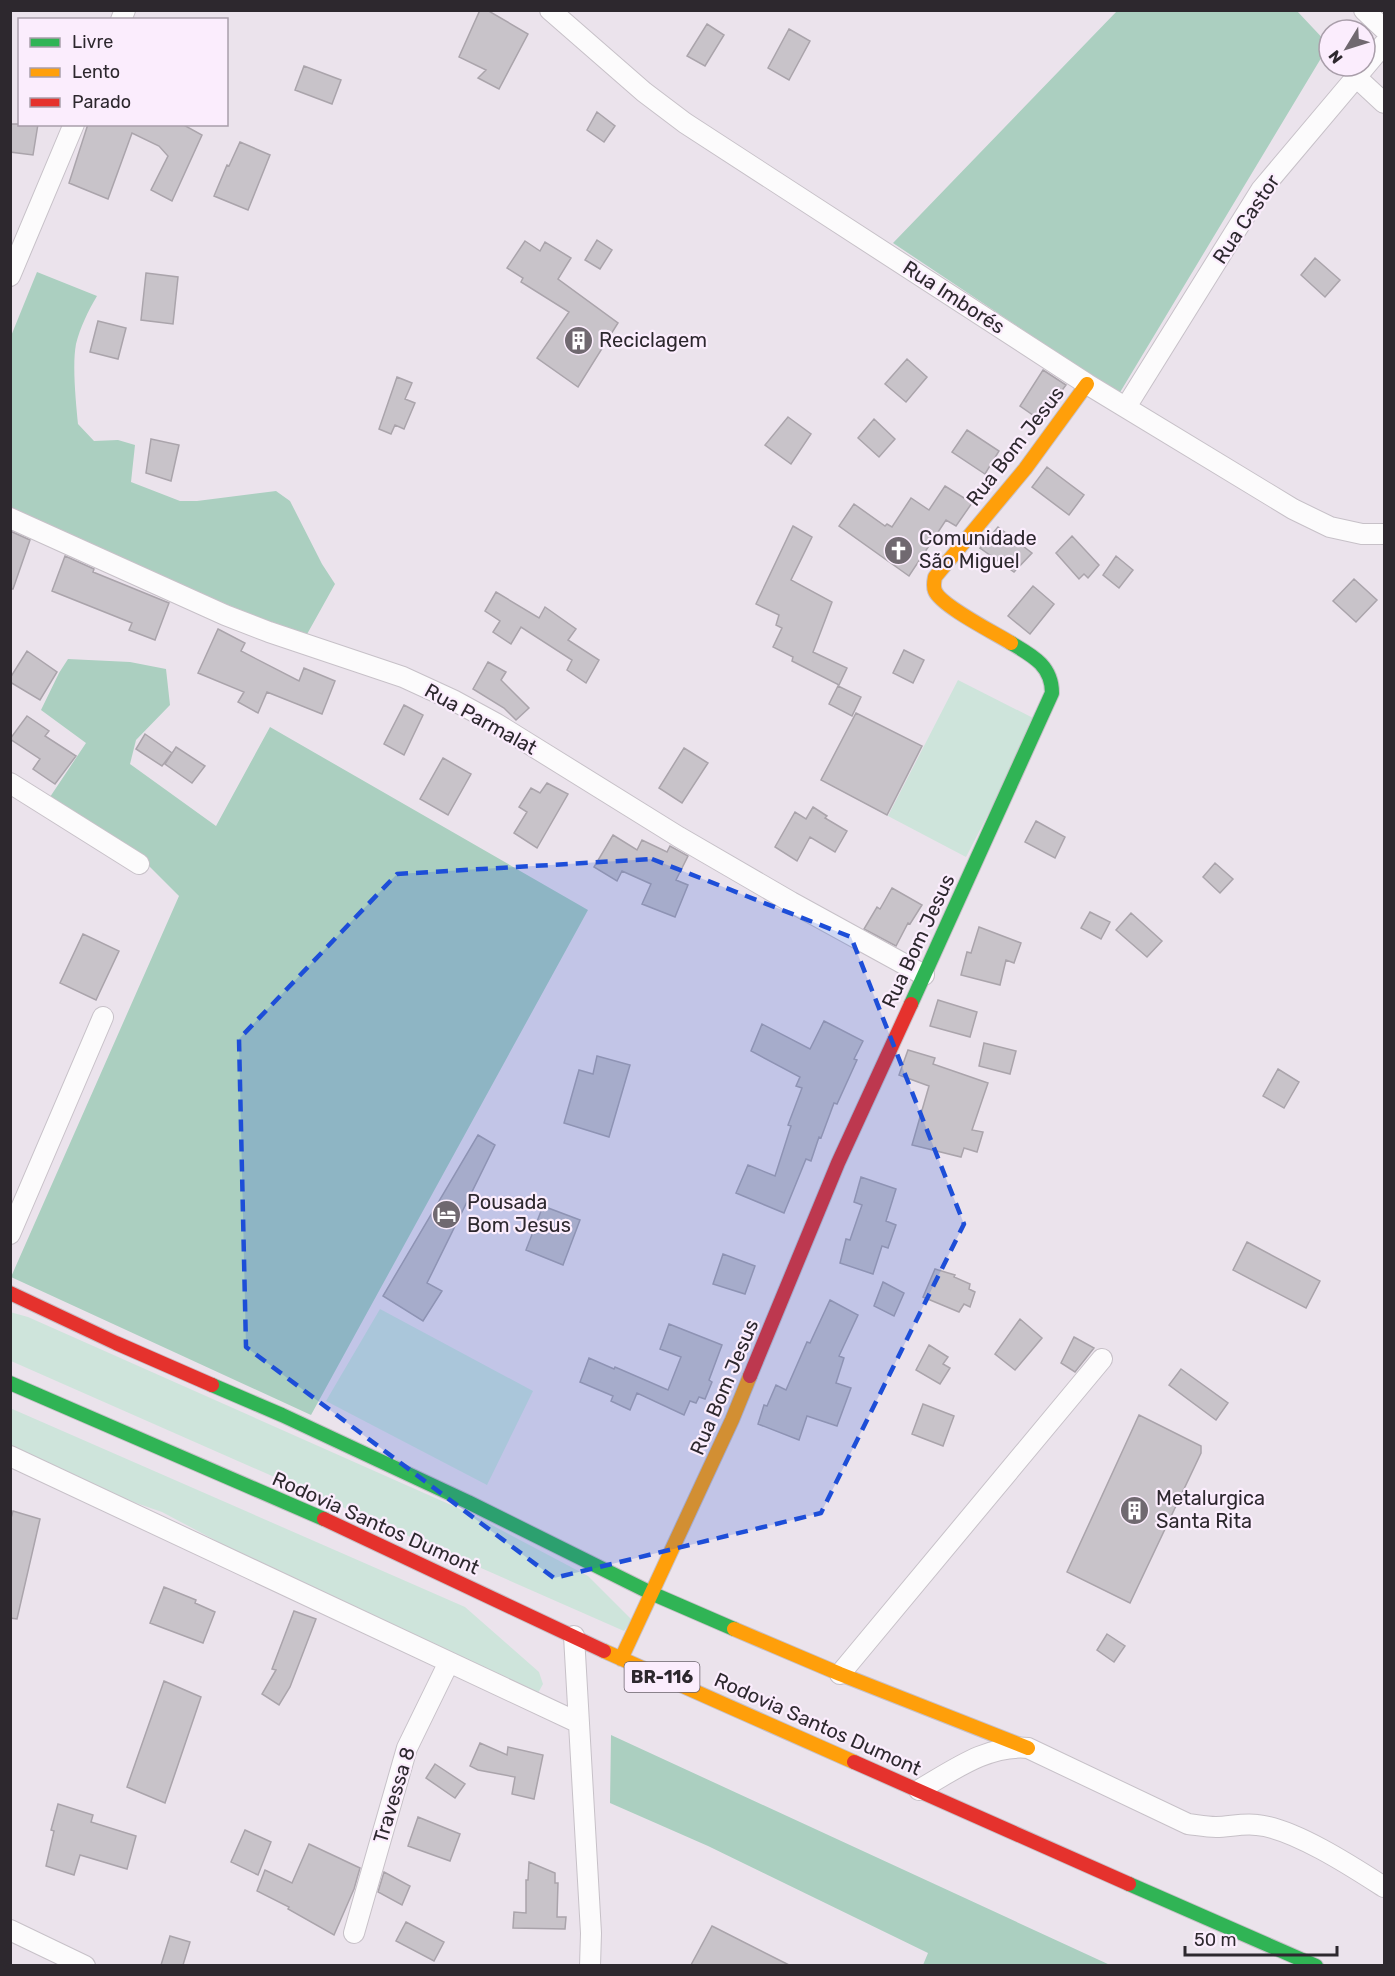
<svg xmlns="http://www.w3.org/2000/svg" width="1395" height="1976" font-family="Rubik,sans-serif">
  <rect width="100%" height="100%" fill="#ebe3ec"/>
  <path fill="#cee4db" d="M958,680L1037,720L966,857L888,816Z
    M380,1309L533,1391L487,1485L326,1401Z
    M10,1312L28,1317L469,1513L588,1576L632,1620L624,1631L11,1361Z
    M10,1408L465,1607L539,1672L543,1684L538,1693L239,1560L226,1546L162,1512L110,1494L17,1450L11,1446Z"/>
  <path fill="#abcfc0" d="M1117,11H1297L1329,45L1119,394L893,243Z
    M37,272L97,296C88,311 80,328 76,344C72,365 76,403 78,424L94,441L118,440L135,445L131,482L180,501H197L276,491L290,501L322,564L335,584L306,636L143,571L11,511V336Z
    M68,659L130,662L166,669L170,705L136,740L130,764L216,826L270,727L588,910L311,1415L11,1277L179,896L141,858L48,800L86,743L41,710L59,673Z
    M611,1735L1110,1965H923L928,1953L708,1846L610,1803Z"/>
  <path fill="#c8c3c9" stroke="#aaa4ab" stroke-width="1.5" d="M480,10H487L528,34L499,89L478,78L486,70L459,57Z
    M707,24L724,35L705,66L687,56Z
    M789,29L810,41L789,80L768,68Z
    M304,66L341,80L332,104L295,90Z
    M597,112L615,126L604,142L587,130Z
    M10,124H38L33,155L10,152Z
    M88,124H182L202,135L172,201L151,190L168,156L159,146L132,133L108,199L69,183Z
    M240,142L270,155L248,210L214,196L227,165L229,166Z
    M597,240L612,250L600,269L585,260Z
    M525,241L540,251L545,242L571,258L558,279L618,323L578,387L537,358L569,312L521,282L523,278L507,268Z
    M1315,258L1340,280L1325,297L1301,275Z
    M146,273L178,277L173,324L141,320Z
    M98,321L126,328L118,359L90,352Z
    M907,359L927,377L906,402L885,384Z
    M1043,370L1066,385L1040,420L1020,406Z
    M397,377L412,383L405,399L415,403L404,429L395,425L391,434L379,429Z
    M788,417L811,434L791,464L765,445Z
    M874,419L895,439L879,457L858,438Z
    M967,430L999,451L985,474L952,452Z
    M151,439L179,445L171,481L146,473Z
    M1047,467L1084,495L1069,515L1032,487Z
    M945,486L972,503L956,526L946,520L909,576L839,526L854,504L885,526L887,524L892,527L911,498L929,510Z
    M793,526L812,537L791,580L832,602L813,652L847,668L839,685L792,661L793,657L773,647L782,628L776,625L779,615L756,604Z
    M998,527L1032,553L1014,572L980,548Z
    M10,531L30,540L13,589H10Z
    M1072,536L1099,565L1088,578L1084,574L1079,579L1056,553Z
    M65,556L94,569L93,572L169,603L155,640L129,630L132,623L52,591Z
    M1116,556L1133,570L1119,588L1103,575Z
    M1354,579L1377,600L1356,622L1333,601Z
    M1033,586L1054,604L1030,634L1008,616Z
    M496,592L539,618L545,607L576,629L568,640L599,660L586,683L567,670L572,660L521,627L511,644L493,632L500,621L485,611Z
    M218,629L245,643L241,651L299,681L304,668L335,681L322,714L267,692L258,713L238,702L244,692L198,673Z
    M904,650L924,660L913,683L893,673Z
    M27,651L57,672L40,700L10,682V678Z
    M488,662L506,672L501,680L529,708L516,720L504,708L473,689Z
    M838,686L861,697L852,716L829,704Z
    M404,705L423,715L404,755L384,744Z
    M856,713L922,746L887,815L821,780Z
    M27,716L49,731L45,736L76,756L55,784L33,769L40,759L10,739Z
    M145,734L172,753L162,766L136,749Z
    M176,747L205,766L192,783L165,764Z
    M684,748L708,763L682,803L659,788Z
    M443,758L471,774L448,815L420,799Z
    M547,783L568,794L537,848L514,833L527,812L519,807L531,788L540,793Z
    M813,807L827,816L825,818L847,831L835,852L810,837L797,861L775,847L795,812L806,819Z
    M1036,821L1065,837L1055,858L1025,842Z
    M613,835L637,850L642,840L667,852L670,846L688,856L676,880L688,885L675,917L642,904L651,884L622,871L617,881L594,867Z
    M1215,863L1233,879L1220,893L1203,877Z
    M892,888L922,905L910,924L908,923L896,946L864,929L877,907L880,909Z
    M1090,912L1110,922L1101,939L1081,928Z
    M1131,913L1162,941L1147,957L1116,930Z
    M979,927L1021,943L1014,963L1006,960L1000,985L961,975L967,952L971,953Z
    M83,934L119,951L96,1000L60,983Z
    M938,1000L977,1012L970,1037L930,1026Z
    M824,1021L863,1041L854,1059L857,1060L837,1104L834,1103L821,1138L819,1137L811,1161L806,1159L784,1213L736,1193L748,1165L775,1176L791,1126L788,1125L802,1088L796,1086L800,1077L751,1051L762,1024L810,1049Z
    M984,1043L1016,1051L1010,1074L979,1066Z
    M908,1050L935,1058L933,1064L988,1083L972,1130L983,1132L977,1152L964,1148L961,1157L912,1145L929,1086L899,1075Z
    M597,1056L630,1065L609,1137L564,1123L579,1070L593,1074Z
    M1278,1069L1299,1082L1284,1108L1263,1096Z
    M478,1135L495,1145L427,1283L442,1291L423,1321L383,1296Z
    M861,1177L896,1189L886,1221L896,1225L888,1248L882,1246L873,1274L840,1263L846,1239L850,1240L862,1205L854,1202Z
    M543,1206L580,1220L563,1265L526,1250Z
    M1247,1242L1320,1281L1306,1308L1233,1270Z
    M723,1254L755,1266L745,1294L713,1284Z
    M935,1269L955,1275L954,1277L970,1284L969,1289L975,1292L970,1307L964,1304L959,1312L923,1297Z
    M883,1282L904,1293L894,1316L874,1306Z
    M830,1300L858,1315L839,1356L844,1358L836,1383L851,1388L837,1426L807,1416L799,1440L758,1424L764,1405L767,1406L776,1385L786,1390L807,1342L810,1343Z
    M1020,1319L1042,1338L1015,1370L995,1354Z
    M669,1324L722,1345L709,1380L712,1382L705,1399L699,1397L696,1403L690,1401L684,1415L637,1393L630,1410L611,1401L613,1396L580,1382L589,1358L614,1369L615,1367L668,1390L681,1357L660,1349Z
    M1074,1337L1094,1348L1075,1372L1061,1363Z
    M929,1345L948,1357L943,1364L950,1368L940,1384L916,1370Z
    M1181,1369L1228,1403L1216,1420L1169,1385Z
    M923,1404L954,1416L943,1446L912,1434Z
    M1139,1415L1201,1446V1453L1130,1603L1067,1572Z
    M13,1511L40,1519L17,1619L10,1618V1522Z
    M164,1587L196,1600L195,1603L215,1612L203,1643L150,1623Z
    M294,1611L316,1619L290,1687L279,1705L262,1694L276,1670L272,1669Z
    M1107,1634L1125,1646L1114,1662L1097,1650Z
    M164,1681L201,1697L165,1803L127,1787Z
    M480,1743L507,1755L508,1747L543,1755L534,1799L512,1794L515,1777L478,1770L470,1766Z
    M435,1764L465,1784L455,1798L426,1778Z
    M58,1804L93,1815L91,1822L136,1836L127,1869L80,1855L74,1875L46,1866L54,1831L51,1830Z
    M418,1817L460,1834L450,1861L408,1846Z
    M245,1830L271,1842L258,1875L231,1862Z
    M309,1844L360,1868L354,1889L334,1935L288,1909L289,1907L257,1891L265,1870L292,1883Z
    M529,1862L555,1873V1883H558L557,1917H566L565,1929L513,1928L514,1912L526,1913V1880H528Z
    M384,1872L410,1886L402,1905L378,1892Z
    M406,1922L444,1942L434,1961L396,1941Z
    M712,1926L789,1965H691Z
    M170,1936L190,1942L183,1965H161Z"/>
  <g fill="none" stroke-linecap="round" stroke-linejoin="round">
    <defs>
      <path id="street" d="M550,10L644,92L685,123L1087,384L1293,509L1330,527L1362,534H1384
        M1364,10L1384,29
        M121,20L125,10
        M1356,77L1384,103
        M10,276L74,124
        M1126,407L1261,190L1384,44
        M10,518L225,615L269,632L403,677L453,700L497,724L679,837L791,902L924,975
        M10,783L139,864
        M10,1234L103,1017
        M10,1456L579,1723
        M574,1636L591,1933L590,1966
        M840,1674L1102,1359
        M919,1790C952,1771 988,1744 1028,1748L1188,1824C1197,1825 1206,1827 1216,1827C1229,1827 1243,1823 1257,1825C1293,1828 1353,1867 1384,1887
        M10,1930L85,1966
        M354,1933L407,1748L449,1662"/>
      <path id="fast" d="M911,1004L1052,693C1052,665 1031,655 1011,643
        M10,1383L324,1519
        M212,1385L282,1415L468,1502L651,1593L734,1629
        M1129,1884L1316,1966"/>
      <path id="slow" d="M1011,643C995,633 941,606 935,591C933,586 934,582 935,577L1025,469L1087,384
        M734,1629L840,1674L1028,1748
        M604,1651L854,1762
        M621,1659L732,1420L750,1376"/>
      <path id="jam" d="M10,1293L116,1343L212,1385
        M750,1376L838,1163L911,1004
        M324,1519L604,1651
        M854,1762L1129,1884"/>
    </defs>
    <use href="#street" stroke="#c7c1c8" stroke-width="22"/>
    <use href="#fast" stroke="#c7c1c8" stroke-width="16"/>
    <use href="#slow" stroke="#c7c1c8" stroke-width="16"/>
    <use href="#jam" stroke="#c7c1c8" stroke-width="16"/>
    <use href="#street" stroke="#fcfbfc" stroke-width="20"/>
    <use href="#fast" stroke="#30b455" stroke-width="14"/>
    <use href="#slow" stroke="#ff9f0a" stroke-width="14"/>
    <use href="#jam" stroke="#e5322d" stroke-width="14"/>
  </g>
  <path fill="#1d4ed8" fill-opacity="0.2" stroke="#1d4ed8" stroke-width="4.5" stroke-dasharray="12 8" stroke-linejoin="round" d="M652,859L851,937L964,1224L821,1513L554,1578L246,1347L239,1039L397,874Z"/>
  <defs>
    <symbol id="building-disc" viewBox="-11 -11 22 22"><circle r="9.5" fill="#706970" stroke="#fbedfd"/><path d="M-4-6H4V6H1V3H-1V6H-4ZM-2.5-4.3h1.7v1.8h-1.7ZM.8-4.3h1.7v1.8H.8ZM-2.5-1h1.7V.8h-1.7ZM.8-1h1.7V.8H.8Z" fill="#fff"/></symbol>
    <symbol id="church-disc" viewBox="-11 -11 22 22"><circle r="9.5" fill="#706970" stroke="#fbedfd"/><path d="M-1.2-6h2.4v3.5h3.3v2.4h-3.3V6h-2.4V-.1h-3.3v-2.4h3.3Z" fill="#fff"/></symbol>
    <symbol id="hotel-disc" viewBox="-11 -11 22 22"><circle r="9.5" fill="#706970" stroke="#fbedfd"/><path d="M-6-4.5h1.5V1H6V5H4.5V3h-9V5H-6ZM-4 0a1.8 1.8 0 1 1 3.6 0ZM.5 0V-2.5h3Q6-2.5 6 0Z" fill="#fff"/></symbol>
  </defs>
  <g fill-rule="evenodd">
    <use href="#building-disc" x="562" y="324" width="33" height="33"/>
    <use href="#church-disc" x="882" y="534" width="33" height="33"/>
    <use href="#hotel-disc" x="430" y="1198" width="33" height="33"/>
    <use href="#building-disc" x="1118" y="1494" width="33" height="33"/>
  </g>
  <g text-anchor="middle" stroke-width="4.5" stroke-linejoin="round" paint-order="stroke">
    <rect fill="#fbedfd" stroke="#6b636c" stroke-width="1.5" x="624.5" y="1662" width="75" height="30" rx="4.5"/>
    <g font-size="18" font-weight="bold" fill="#2d282e">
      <text x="662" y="1683">BR-116</text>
    </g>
    <g font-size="20" fill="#2d282e" stroke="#fbedfd">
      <text transform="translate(1246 219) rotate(-56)" y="7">Rua Castor</text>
      <text transform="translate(954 297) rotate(33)" y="7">Rua Imborés</text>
      <text transform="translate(1015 446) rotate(-52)" y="7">Rua Bom Jesus</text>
      <text transform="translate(481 719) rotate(29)" y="7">Rua Parmalat</text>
      <text transform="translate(918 941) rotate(-65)" y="7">Rua Bom Jesus</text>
      <text transform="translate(724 1387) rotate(-67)" y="7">Rua Bom Jesus</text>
      <text transform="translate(376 1523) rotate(24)" y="7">Rodovia Santos Dumont</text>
      <text transform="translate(818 1724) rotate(24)" y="7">Rodovia Santos Dumont</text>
      <text transform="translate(394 1795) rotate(-73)" y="7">Travessa 8</text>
    </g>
    <g font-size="20" fill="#2d282e" stroke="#fbedfd" text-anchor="start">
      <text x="599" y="347">Reciclagem</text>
      <text x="919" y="545">Comunidade<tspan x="919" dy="23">São Miguel</tspan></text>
      <text x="467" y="1209">Pousada<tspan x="467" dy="23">Bom Jesus</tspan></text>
      <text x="1156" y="1505">Metalurgica<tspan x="1156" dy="23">Santa Rita</tspan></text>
    </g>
  </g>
  <rect width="1395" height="1976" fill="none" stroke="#2d282e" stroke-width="24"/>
  <rect x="18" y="18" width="210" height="108" fill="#fbedfd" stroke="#a99eaa" stroke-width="1.5"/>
  <rect x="30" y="38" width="30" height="9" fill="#30b455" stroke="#a99eaa" stroke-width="1.5"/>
  <text x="72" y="48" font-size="18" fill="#2d282e">Livre</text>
  <rect x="30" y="68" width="30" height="9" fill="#ff9f0a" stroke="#a99eaa" stroke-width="1.5"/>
  <text x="72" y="78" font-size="18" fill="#2d282e">Lento</text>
  <rect x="30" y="98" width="30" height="9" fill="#e5322d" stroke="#a99eaa" stroke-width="1.5"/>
  <text x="72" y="108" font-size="18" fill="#2d282e">Parado</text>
  <g transform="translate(1347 48) rotate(232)"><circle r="28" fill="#fbedfd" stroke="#a99eaa" stroke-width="1.5"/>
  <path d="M0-4.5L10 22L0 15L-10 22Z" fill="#706970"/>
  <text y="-9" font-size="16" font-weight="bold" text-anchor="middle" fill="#2d282e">N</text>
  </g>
  <path d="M1185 1946v9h152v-9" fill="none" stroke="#2d282e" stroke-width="3"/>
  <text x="1194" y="1946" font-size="18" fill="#2d282e" stroke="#fbedfd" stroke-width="4.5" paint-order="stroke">50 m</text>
</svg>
